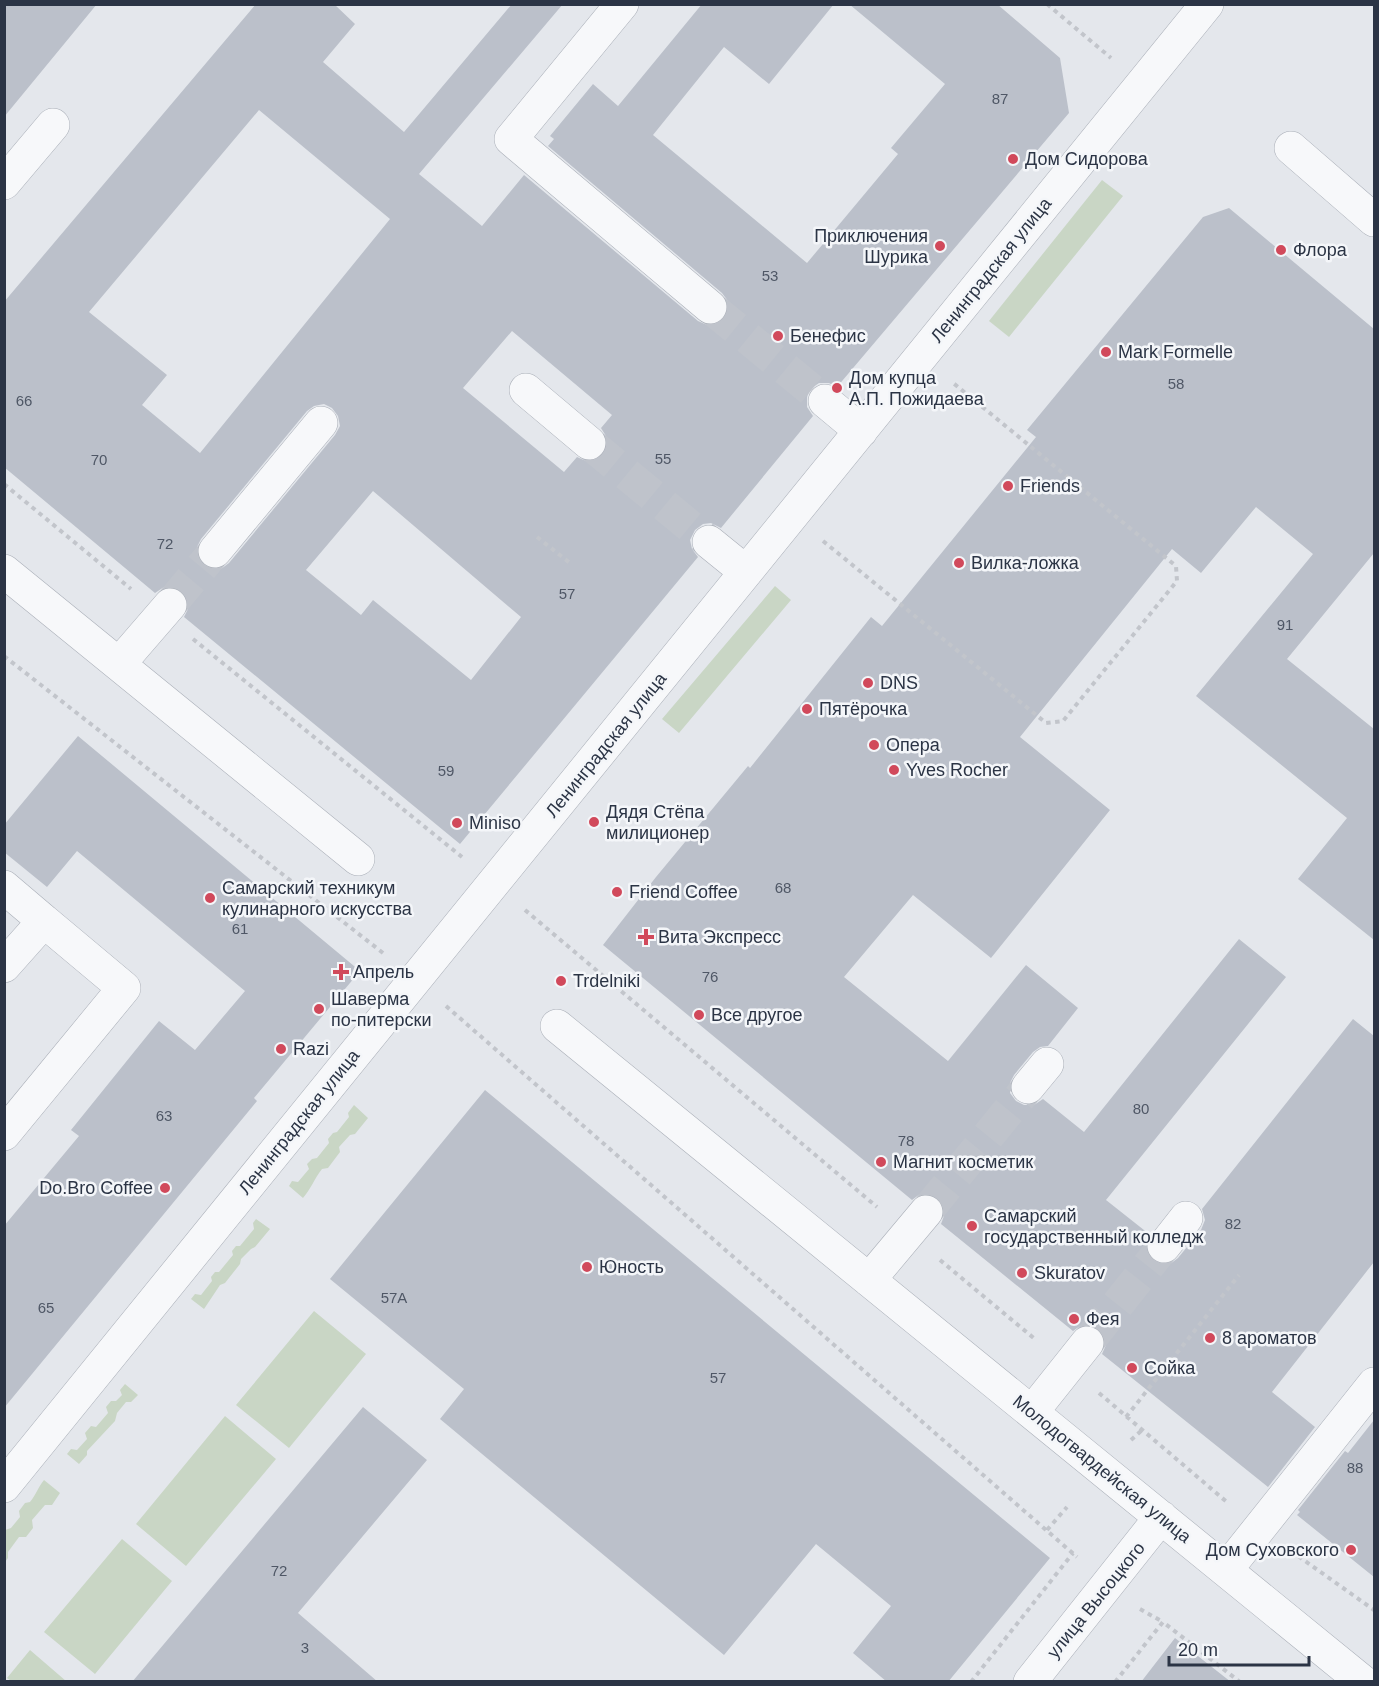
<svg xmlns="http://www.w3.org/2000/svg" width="1379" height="1686" font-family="Helvetica,sans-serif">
  <rect width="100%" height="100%" fill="#e4e7ec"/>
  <path fill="#c9d6c5" d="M1102,180L1123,196L1009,337L989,321Z
    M775,586L791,600L679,733L662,719Z
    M354,1105L368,1118L355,1134L350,1135L339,1147L340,1152L328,1168L322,1169C314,1179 311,1189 303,1198L289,1186L292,1181L298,1182L309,1169L307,1164L312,1159L317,1158L329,1143L328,1139L333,1133L337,1132L349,1117L348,1113Z
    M256,1219L270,1229L255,1247L251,1249L241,1259L240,1264L225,1283L220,1285L204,1309L191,1299L195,1294L201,1295L212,1281L211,1277L215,1272H219L233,1255L232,1251L236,1246H240L254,1229L253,1223Z
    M314,1311L366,1354L289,1448L236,1405Z
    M125,1384L138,1395L131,1402H126L117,1413L115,1421L87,1451V1455L79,1464L67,1454L71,1449L77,1450L87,1439L85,1433L91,1426L96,1427L108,1413L106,1407L111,1401H116L122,1395L120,1390Z
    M225,1416L276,1459L186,1566L136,1524Z
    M44,1480L60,1493L52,1505H45L32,1520L33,1528L26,1537H19L8,1552V1558L5,1562V1530L11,1528L20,1517L19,1511L25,1503L30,1502C36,1495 38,1487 44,1480Z
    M122,1539L172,1581L95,1674L44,1632Z
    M30,1650L66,1681H11L7,1678Z"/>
  <path fill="#bbc0ca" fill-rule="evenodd" d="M4,4H97L4,117Z
    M256,4H334L355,24L323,62L404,132L512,4H563L419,174L482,226L524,175L698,321L707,325L717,324L725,319L728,311V301L722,293L548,146L554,139L550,136L593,84L618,106L702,4H834L769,84L724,47L653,135L807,263L898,154L891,148L945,84L849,4H997L1060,58L1069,113L837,387L829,383H819L810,389L807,397V407L813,416L721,528L711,523L703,524L695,530L690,540L692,549L698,557L460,844L184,617L188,609V599L182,590L173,587H164L155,593L4,467V302ZM259,110L390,219L200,453L142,405L167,375L89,312ZM512,331L612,415L601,428L606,436L607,447L604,455L596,460L586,461L577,457L564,472L463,388ZM324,404L332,408L338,416L340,426L335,435L229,563L221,569L212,570L204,566L197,557V547L201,539L307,411L314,406ZM373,491L521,617L471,680L373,600L361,615L306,570Z
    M1229,208L1374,329V553L1287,659L1374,729V940L1298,879L1347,818L1196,696L1313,554L1256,507L1201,573L1172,549L1020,737L1110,810L991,958L913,895L844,977L948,1061L1026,965L1078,1008L1048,1046L1040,1047L1033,1052L1014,1075L1010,1083V1093L1016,1101L1024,1105H1034L1043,1099L1084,1132L1239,939L1286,977L1106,1200L1149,1234L1145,1244L1147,1253L1153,1261L1162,1265L1170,1264L1178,1258L1201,1230L1205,1220L1202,1209L1353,1019L1374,1036V1262L1272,1392L1315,1427L1268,1487L1102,1354L1106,1345L1105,1337L1099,1329L1089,1324L1080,1326L1073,1331L941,1224L944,1216V1206L938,1197L929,1194H920L912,1200L603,945L656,877L748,766L750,768L871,617L882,626L1036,437L1027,430L1203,217Z
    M78,736L360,971L254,1098L257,1101L4,1408V1226L79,1136L71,1130L159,1021L195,1050L245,991L77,851L47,887L4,852V825Z
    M485,1090L1050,1558L948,1682H887L853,1653L891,1606L816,1544L724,1655L440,1419L464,1389L330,1279Z
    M363,1407L427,1460L298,1613L378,1682H132Z
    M1374,1420V1577L1297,1515L1300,1512L1298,1510L1345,1451L1348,1453Z
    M1175,1638L1231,1682H1141Z"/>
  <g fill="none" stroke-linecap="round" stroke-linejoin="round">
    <path stroke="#bfc3cb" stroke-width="33" stroke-dasharray="33 16" stroke-linecap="butt" d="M710,307L825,401
      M589,443L709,542
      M170,605L215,551
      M926,1212L1028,1087
      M1087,1343L1164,1246"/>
    <defs>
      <path id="minor" d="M622,4L511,139L710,307
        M1291,148L1374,220
        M4,183L53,125
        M526,390L589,443
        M825,401L861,431
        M709,542L746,572
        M215,551L321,423
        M4,571L358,859
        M119,664L170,605
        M4,887L44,921L4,966
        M557,1026L1363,1682
        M1028,1087L1047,1064
        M4,1134L124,988L44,921
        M1164,1246L1186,1218
        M869,1280L926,1212
        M1032,1412L1087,1343
        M4,1486L1207,4
        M1226,1570L1374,1384
        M1030,1682L1161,1517"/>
    </defs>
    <use href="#minor" stroke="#a9aeb7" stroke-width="34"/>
    <path stroke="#c2c5cb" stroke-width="4" stroke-dasharray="4.5 4.5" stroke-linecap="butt" d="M1047,4L1111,58
      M4,484L131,589
      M537,537L570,563
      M823,541L1046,723L1063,721L1177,581L1176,566L952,382
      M193,639L462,857
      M4,656L383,953
      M525,910L877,1207
      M446,1006L1077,1557
      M940,1260L1036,1340
      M1099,1393L1228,1503
      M1126,1417L1239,1275
      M1131,1440L1142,1430
      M1047,1530L1067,1507
      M1291,1551L1374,1610
      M1140,1609L1163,1622
      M971,1682L1073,1553
      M1115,1682L1163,1622L1240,1682"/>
    <use href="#minor" stroke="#f7f8fa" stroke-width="33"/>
  </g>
  <g fill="#d1495b" stroke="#f4f6f9" stroke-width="2">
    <circle cx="1013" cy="159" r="6"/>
    <circle cx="940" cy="246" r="6"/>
    <circle cx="1281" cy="250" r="6"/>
    <circle cx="778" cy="336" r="6"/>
    <circle cx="1106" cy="352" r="6"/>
    <circle cx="837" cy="388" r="6"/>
    <circle cx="1008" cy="486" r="6"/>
    <circle cx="959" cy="563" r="6"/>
    <circle cx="868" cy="683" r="6"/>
    <circle cx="807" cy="709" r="6"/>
    <circle cx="874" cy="745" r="6"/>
    <circle cx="894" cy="770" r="6"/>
    <circle cx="594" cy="822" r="6"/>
    <circle cx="457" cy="823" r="6"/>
    <circle cx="617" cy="892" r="6"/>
    <circle cx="210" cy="898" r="6"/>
    <path d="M643 928h6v6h6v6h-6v6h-6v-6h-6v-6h6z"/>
    <path d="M338 963h6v6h6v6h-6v6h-6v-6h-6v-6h6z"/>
    <circle cx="561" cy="981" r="6"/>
    <circle cx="319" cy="1009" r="6"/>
    <circle cx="699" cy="1015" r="6"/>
    <circle cx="281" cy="1049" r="6"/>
    <circle cx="881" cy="1162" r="6"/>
    <circle cx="165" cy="1188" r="6"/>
    <circle cx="972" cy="1226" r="6"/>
    <circle cx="587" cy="1267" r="6"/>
    <circle cx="1022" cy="1273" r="6"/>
    <circle cx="1074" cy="1319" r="6"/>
    <circle cx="1210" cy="1338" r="6"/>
    <circle cx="1132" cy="1368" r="6"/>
    <circle cx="1351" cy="1550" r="6"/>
  </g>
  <g text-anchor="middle" stroke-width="5" stroke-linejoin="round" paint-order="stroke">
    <g font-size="15" fill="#4f5766">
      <text x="1000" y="104">87</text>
      <text x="770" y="281">53</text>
      <text x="1176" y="389">58</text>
      <text x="24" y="406">66</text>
      <text x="663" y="464">55</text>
      <text x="99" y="465">70</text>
      <text x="165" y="549">72</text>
      <text x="567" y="599">57</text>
      <text x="1285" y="630">91</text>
      <text x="446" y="776">59</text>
      <text x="783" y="893">68</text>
      <text x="240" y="934">61</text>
      <text x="710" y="982">76</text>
      <text x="1141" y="1114">80</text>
      <text x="164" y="1121">63</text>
      <text x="906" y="1146">78</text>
      <text x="1233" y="1229">82</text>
      <text x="394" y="1303">57А</text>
      <text x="46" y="1313">65</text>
      <text x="718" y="1383">57</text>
      <text x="1355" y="1473">88</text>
      <text x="279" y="1576">72</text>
      <text x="305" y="1653">3</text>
    </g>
    <g font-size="18" fill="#2b3445" stroke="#f4f6f9" text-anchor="start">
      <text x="1025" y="165">Дом Сидорова</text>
      <text x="928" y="242" text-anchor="end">Приключения<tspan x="928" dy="21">Шурика</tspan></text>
      <text x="1293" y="256">Флора</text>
      <text x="790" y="342">Бенефис</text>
      <text x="1118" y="358">Mark Formelle</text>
      <text x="849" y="384">Дом купца<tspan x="849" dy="21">А.П. Пожидаева</tspan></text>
      <text x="1020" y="492">Friends</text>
      <text x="971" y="569">Вилка-ложка</text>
      <text x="880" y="689">DNS</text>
      <text x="819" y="715">Пятёрочка</text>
      <text x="886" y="751">Опера</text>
      <text x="906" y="776">Yves Rocher</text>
      <text x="606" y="818">Дядя Стёпа<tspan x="606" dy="21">милиционер</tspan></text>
      <text x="469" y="829">Miniso</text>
      <text x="222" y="894">Самарский техникум<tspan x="222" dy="21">кулинарного искусства</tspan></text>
      <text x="629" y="898">Friend Coffee</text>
      <text x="658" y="943">Вита Экспресс</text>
      <text x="353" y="978">Апрель</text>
      <text x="573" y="987">Trdelniki</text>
      <text x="331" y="1005">Шаверма<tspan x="331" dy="21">по-питерски</tspan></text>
      <text x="711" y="1021">Все другое</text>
      <text x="293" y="1055">Razi</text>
      <text x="893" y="1168">Магнит косметик</text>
      <text x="153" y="1194" text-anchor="end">Do.Bro Coffee</text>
      <text x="984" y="1222">Самарский<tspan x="984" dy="21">государственный колледж</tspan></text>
      <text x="599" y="1273">Юность</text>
      <text x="1034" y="1279">Skuratov</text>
      <text x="1086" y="1325">Фея</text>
      <text x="1222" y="1344">8 ароматов</text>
      <text x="1144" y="1374">Сойка</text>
      <text x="1339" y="1556" text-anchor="end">Дом Суховского</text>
    </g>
    <g font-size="18" fill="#2b3445" stroke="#f4f6f9">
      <text transform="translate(991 270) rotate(-51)" y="6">Ленинградская улица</text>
      <text transform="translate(606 745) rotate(-51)" y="6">Ленинградская улица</text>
      <text transform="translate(299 1122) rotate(-51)" y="6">Ленинградская улица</text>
      <text transform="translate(1102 1469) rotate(39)" y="6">Молодогвардейская улица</text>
      <text transform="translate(1096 1600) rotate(-51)" y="6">улица Высоцкого</text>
    </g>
  </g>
  <rect width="1379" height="1686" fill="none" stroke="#2b3445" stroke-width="12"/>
  <path d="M1169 1656v9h140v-9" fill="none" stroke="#2b3445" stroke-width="3"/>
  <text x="1178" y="1656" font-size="18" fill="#2b3445" stroke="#f4f6f9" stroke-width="4.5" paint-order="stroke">20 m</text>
</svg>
